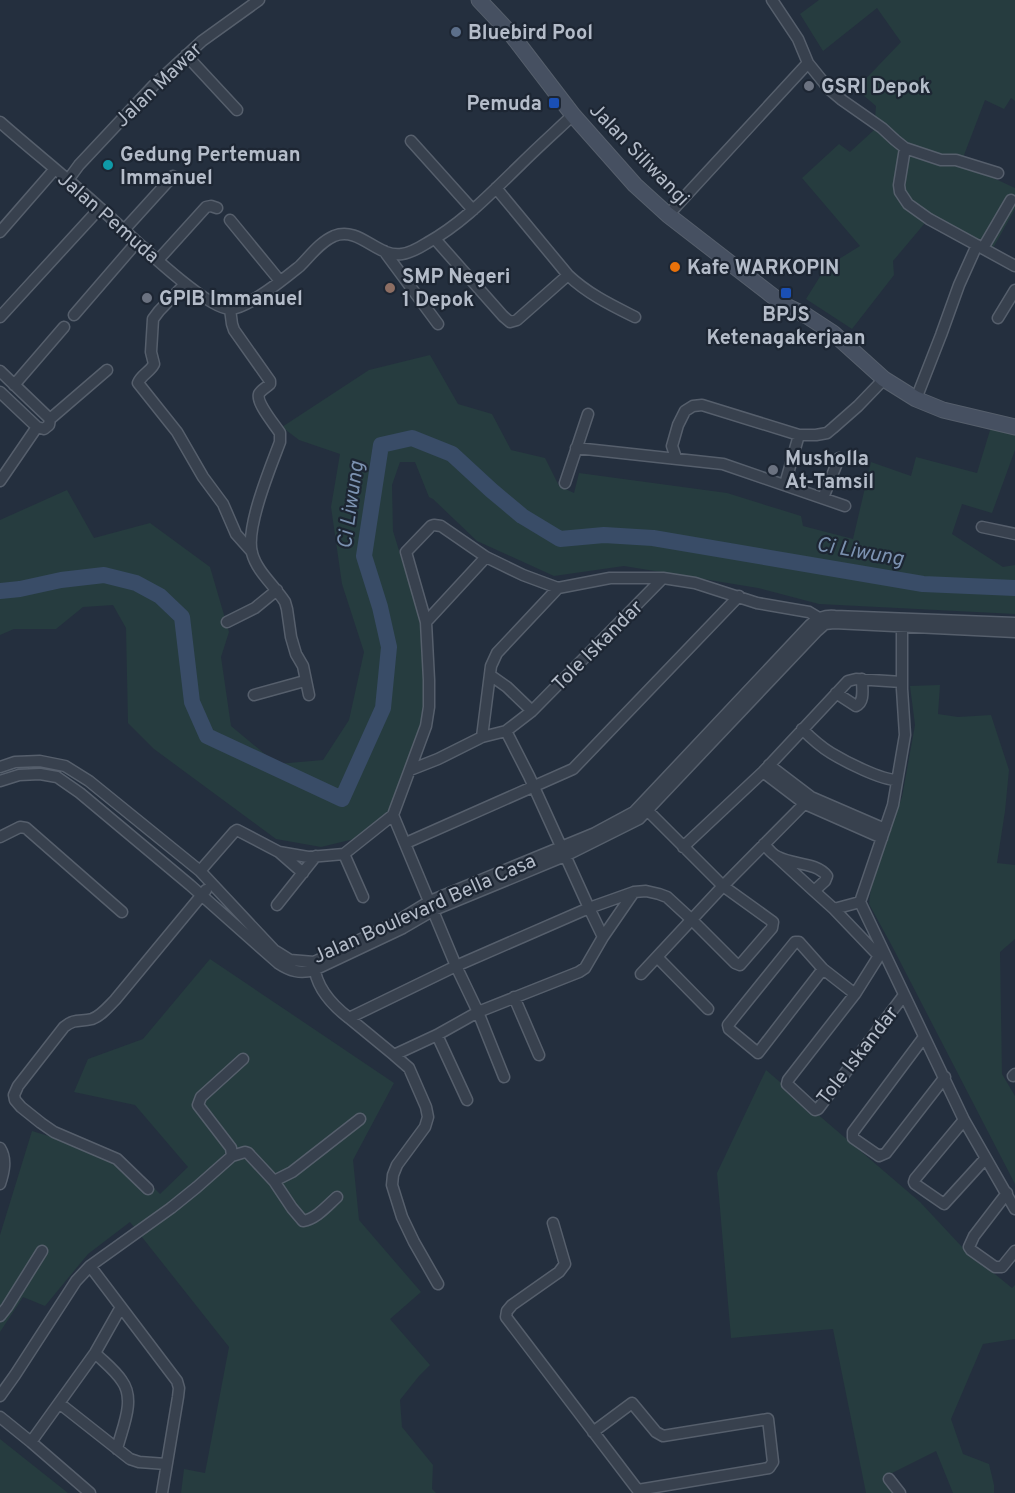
<svg xmlns="http://www.w3.org/2000/svg" width="1015" height="1493" font-family="Overpass,sans-serif">
  <rect width="100%" height="100%" fill="#242f3e"/>
  <path fill="#263c3f" d="M819,0H1015V101L1011,98L1004,109L985,100L961,163L1015,188V209L993,248L930,217L893,261L894,275L852,329L806,299L826,267L860,246L802,178L839,144L850,152L874,130L876,106L856,89L901,42L877,8L823,51L800,14Z
    M430,355L458,404L492,414L511,450L545,458L559,486L574,493L579,473L727,493L801,516L803,526L853,539L871,462L911,476L916,457L977,473L991,427L1015,435V450L992,513L962,504L952,534L1003,567L1015,565V614L819,604L758,588L624,566L554,576L477,541L433,499L429,497L415,462H400L392,485L393,531L432,658L431,720L385,818L354,839L321,847L276,839L154,749L128,723L126,628L113,605L83,607L56,629H14L0,635V520L67,490L94,538L150,523L210,567L229,632L221,657L231,726L277,764L323,760L349,720L364,652L342,584L331,507L340,454L299,440L282,427L369,370Z
    M940,685L938,714L958,717L991,715L1009,770L1005,811L997,863L1015,865V939L1000,952L1002,1074L1015,1096V1184L892,946L869,904L872,878L902,797L915,725L910,686Z
    M210,959L394,1083L353,1160L359,1220L421,1292L390,1319L430,1365L419,1376L400,1400L402,1427L433,1465L432,1489L436,1493H181L184,1469L205,1473L229,1347L130,1222L88,1254L45,1306L23,1297L0,1332V1235L32,1131L125,1159L160,1194L188,1167L135,1105L74,1092L88,1059L143,1039Z
    M766,1070L920,1202L963,1248L1012,1288L1015,1285V1339L983,1344L951,1419L963,1454L989,1464L994,1485V1493H953L936,1451L884,1477L897,1493H866L833,1329L731,1338L717,1173Z
    M0,1439L68,1493H0Z"/>
  <g fill="none" stroke-linecap="round" stroke-linejoin="round">
    <path stroke="#394c67" stroke-width="16" d="M0,591L20,589L61,580L104,575L136,583L160,596L182,617L192,702L207,736L342,799L383,708L389,647L380,607L364,556L381,445L412,438L452,454L491,490L522,516L560,539L604,535L653,538L923,584L1015,588"/>
    <defs>
      <path id="minor" d="M772,0L798,39L808,63L829,89L842,100L882,128L895,140L905,148L941,160H956L998,173
        M186,55L237,110
        M0,122C33,151 67,178 100,208C122,227 206,311 231,309C250,307 285,278 300,266C310,256 320,242 334,236C360,226 377,258 402,254C410,253 419,248 427,243C463,223 491,193 520,165C537,148 555,132 573,115
        M411,141L473,210
        M905,148L899,185L900,192L908,204L929,219L1015,266
        M68,180L79,165L154,85L202,41L259,0
        M496,188L568,275C588,294 611,305 635,317
        M668,215L808,63
        M230,220L280,281
        M124,230L173,176
        M0,232L54,170
        M435,239L503,316L510,322L517,320L568,275
        M983,248L1011,200
        M384,251L438,324
        M158,260L206,207L211,206L217,208
        M185,284L159,311L153,319L151,352L154,364C150,372 141,375 138,383L177,432L203,477L223,504L236,534L252,552
        M230,309L232,324L234,330L270,381V384C267,387 261,390 259,394C256,403 275,425 280,433V442C271,466 245,528 252,553C257,572 275,586 285,602L287,609L291,637L296,654L303,666L309,695
        M74,315L137,242
        M0,317L100,208
        M998,318L1015,290
        M0,371L50,419
        M14,385L64,327
        M0,392L37,427L44,429L49,425L50,419L107,370
        M916,399L941,335L959,285L977,245
        M576,448L723,464L845,506
        M676,458L672,446L678,425L685,411L693,406L702,405L799,435H816L827,433L833,428L858,406L884,379
        M0,481L37,427
        M565,483L588,414
        M785,484L799,435
        M823,498L839,458
        M982,527L1015,534
        M227,622L255,608L277,590
        M426,622L486,557
        M902,622V689L905,735L893,805L860,902L964,1120L1015,1209
        M490,675L507,687L532,711
        M836,693L856,706C865,702 862,689 862,679
        M254,695L301,682H306
        M802,729C811,738 821,747 831,753C846,762 881,780 897,780
        M482,737L491,666L497,653L558,588
        M769,765L811,797L885,829
        M0,767L15,762L40,761L65,766L89,781L200,871L274,950L290,960L314,962L394,923L430,901L595,833L634,812L810,625C818,618 824,615 835,616L1015,623
        M410,770L438,759L482,737L506,731L532,711L663,578
        M763,772L805,804L882,838
        M0,781L19,775L40,774L57,777L80,793L190,885L278,963C290,971 300,974 314,970L403,928L434,910L565,856L639,819L817,631L825,624L834,623L1015,632
        M393,815L456,966L478,1012L504,1077
        M0,837L20,827L26,828L122,912
        M406,843L573,769L739,596
        M764,844C768,849 773,855 778,857C793,865 816,862 827,876L825,881L814,891L777,857
        M683,847L763,772L848,681L856,679L902,682
        M279,852L303,873
        M344,854L363,897
        M200,871L234,832L237,830L279,852L308,857L321,856L344,854L393,815L426,726L429,707V680L426,622L406,552L431,526L434,525L441,526L486,557L523,575L558,588L610,578H663L695,583L757,603L809,612L819,618L823,622
        M814,891L834,909
        M860,902L834,909L879,956
        M277,905L316,856
        M603,937L634,892
        M882,951L855,994L788,1080L787,1084L815,1110L818,1109L904,995
        M657,957L708,1009
        M314,965C316,988 332,1005 349,1018L456,966L589,908L529,776L506,731
        M823,969L758,1053L729,1029L728,1025L795,942H799L823,969L855,994
        M641,974L723,886L811,797
        M514,997L539,1055
        M349,1018L394,1055L437,1035L478,1012L579,972L585,968L603,937L589,908L634,892L646,891L659,894L667,897L692,920L735,963L740,965L772,928L773,922L723,886L644,807
        M437,1035L467,1100
        M924,1037L853,1132V1138L879,1156L886,1153L945,1077
        M394,1055L409,1068L426,1107L428,1117L425,1127L397,1165L393,1175L392,1185L402,1217L414,1242L438,1284
        M1013,1076L1015,1074
        M964,1120L915,1179L914,1182L915,1184L944,1204L985,1159
        M0,1148C7,1159 4,1172 0,1184
        M232,1156L231,1148L198,1105L201,1097L243,1059
        M274,1181L292,1172L360,1119
        M148,1189L117,1159L54,1132L41,1123L21,1107L15,1100L14,1095L18,1086L64,1027C75,1018 80,1022 92,1019C101,1016 108,1007 115,1000L206,890
        M1007,1193L974,1236L969,1247L971,1250L995,1267H1002L1015,1251
        M553,1223L565,1264L559,1272L512,1305L507,1311L506,1317L640,1493
        M90,1266L177,1381L179,1388L178,1397L162,1493
        M0,1316L7,1307L42,1251
        M95,1353C104,1362 115,1370 122,1381C136,1400 122,1428 117,1449
        M0,1396L15,1375L76,1281L90,1266L171,1208L197,1187L232,1156L245,1152L248,1153L274,1181L292,1208L303,1221C316,1219 327,1206 337,1197
        M59,1403L130,1459L139,1462L166,1464
        M0,1417L31,1442L90,1493
        M593,1432L632,1403L656,1432L663,1436L768,1419L773,1462L769,1468L638,1490
        M31,1442L95,1353L121,1307
        M889,1479L900,1493"/>
      <path id="secondary" d="M479,0L511,34L573,115L635,185L668,215L770,294L786,306L807,316L833,333L884,379L916,399L943,410L1015,427"/>
    </defs>
    <use href="#minor" stroke="#565f6c" stroke-width="13"/>
    <use href="#secondary" stroke="#565f6c" stroke-width="17"/>
    <use href="#minor" stroke="#38414e" stroke-width="10"/>
    <use href="#secondary" stroke="#465061" stroke-width="15"/>
  </g>
  <circle fill="#5c6f8a" stroke="#1d2633" stroke-width="2" cx="456" cy="32" r="6"/>
  <g fill="#6b7280" stroke="#1d2633" stroke-width="2">
    <circle cx="809" cy="86" r="6"/>
    <circle cx="147" cy="298" r="6"/>
    <circle cx="773" cy="470" r="6"/>
  </g>
  <g fill="#1a4fb4" stroke="#1d2633" stroke-width="2">
    <rect x="548" y="97" width="12" height="12" rx="3"/>
    <rect x="780" y="287" width="12" height="12" rx="3"/>
  </g>
  <circle fill="#0f9aa8" stroke="#1d2633" stroke-width="2" cx="108" cy="165" r="6"/>
  <circle fill="#e8710a" stroke="#1d2633" stroke-width="2" cx="675" cy="267" r="6"/>
  <circle fill="#8d6e63" stroke="#1d2633" stroke-width="2" cx="390" cy="288" r="6"/>
  <g text-anchor="middle" stroke-width="4.5" stroke-linejoin="round" paint-order="stroke">
    <g font-size="20" font-weight="bold" fill="#b4bcc9" stroke="#1d2633" text-anchor="start">
      <text x="468" y="39">Bluebird Pool</text>
      <text x="821" y="93">GSRI Depok</text>
      <text x="542" y="110" text-anchor="end">Pemuda</text>
      <text x="120" y="161">Gedung Pertemuan<tspan x="120" dy="23">Immanuel</tspan></text>
      <text x="687" y="274">Kafe WARKOPIN</text>
      <text x="402" y="283">SMP Negeri<tspan x="402" dy="23">1 Depok</tspan></text>
      <text x="159" y="305">GPIB Immanuel</text>
      <text x="786" y="321" text-anchor="middle">BPJS<tspan x="786" dy="23">Ketenagakerjaan</tspan></text>
      <text x="785" y="465">Musholla<tspan x="785" dy="23">At-Tamsil</tspan></text>
    </g>
    <g font-size="20" fill="#b4bcc9" stroke="#1d2633">
      <text transform="translate(158 84) rotate(-44)" y="7">Jalan Mawar</text>
      <text transform="translate(640 154) rotate(46)" y="7">Jalan Siliwangi</text>
      <text transform="translate(109 217) rotate(41)" y="7">Jalan Pemuda</text>
      <text transform="translate(597 645) rotate(-45)" y="7">Tole Iskandar</text>
      <text transform="translate(424 908) rotate(-24)" y="7">Jalan Boulevard Bella Casa</text>
      <text transform="translate(857 1055) rotate(-52)" y="7">Tole Iskandar</text>
    </g>
    <g font-size="21" font-style="italic" fill="#7c92b1" stroke="#1d2633">
      <text transform="translate(350 505) rotate(-82)" y="7">Ci Liwung</text>
      <text transform="translate(860 551) rotate(10)" y="7">Ci Liwung</text>
    </g>
  </g>
</svg>
